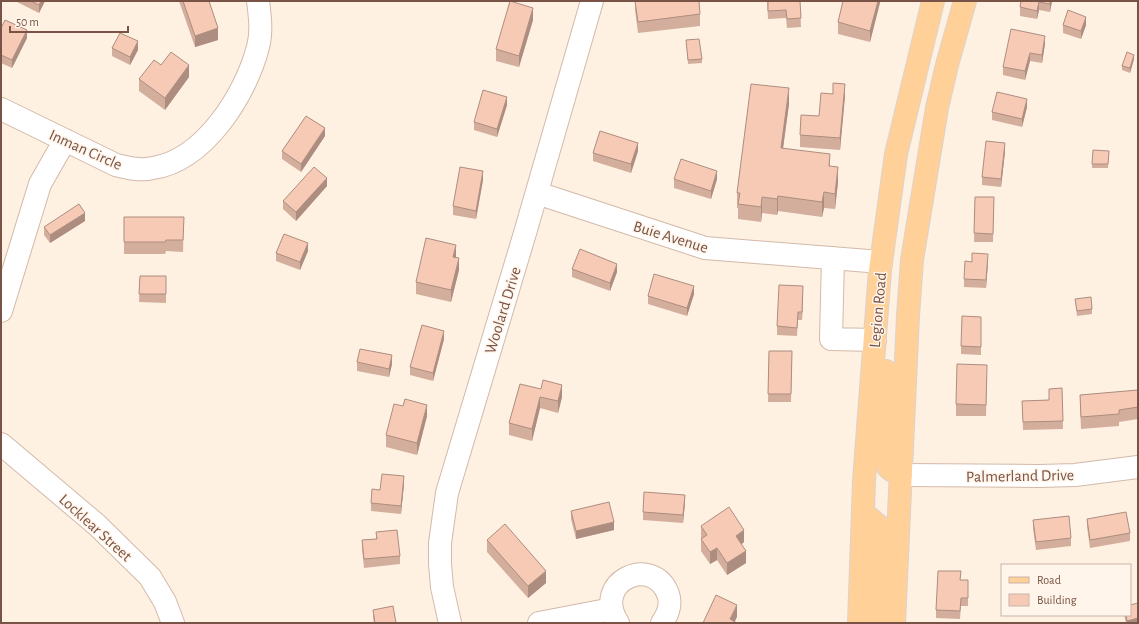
<svg xmlns="http://www.w3.org/2000/svg" width="1139" height="624" font-family="'Alegreya Sans',sans-serif">
  <rect width="100%" height="100%" fill="#fef1e2"/>
  <g fill="none" stroke-linecap="round" stroke-linejoin="round">
    <defs>
      <path id="minor" d="M1,109L116,165C128,168 140,171 153,168C205,160 246,94 258,47C262,32 260,16 258,1
        M537,193L705,248L881,262
        M833,258L831,339L875,340
        M1,311L40,184L65,140
        M1,444L97,525L150,577L165,602L173,623
        M901,475L1039,476L1075,475L1138,467
        M450,623L442,587L440,564V543L447,493L525,233L592,1
        M539,623L612,609
        M618,623C591,581 653,554 668,594C672,605 668,614 662,623"/>
      <path id="major" d="M886,371C886,385 882,460 888,467C890,471 897,473 901,475
        M863,513L879,526L880,540L878,623
        M859,623L864,481L880,270L896,154L933,1
        M894,623L908,316L912,260L937,108L947,65L965,1"/>
    </defs>
    <use href="#minor" stroke="#d3b9a9" stroke-width="24"/>
    <use href="#major" stroke="#dcd2cf" stroke-width="24"/>
    <use href="#minor" stroke="#fff" stroke-width="22"/>
    <use href="#major" stroke="#ffd098" stroke-width="22"/>
  </g>
  <path fill="#d4ae9d" d="M15,1H45L39,13Z
    M179,1H209L218,40L195,47Z
    M635,1H699L700,14V26L638,33L635,10Z
    M767,1H800L801,27L787,28L786,18L768,19Z
    M880,1L870,42L838,34V22Z
    M1021,1H1052L1050,12L1039,10L1037,19L1020,16V7Z
    M533,20L519,67L496,61V49Z
    M1063,25H1086L1081,39L1063,33Z
    M1,28L27,38L12,68L1,63Z
    M686,40L702,59V63L688,64Z
    M1045,44L1042,63L1030,61L1025,80L1003,75V67Z
    M112,48L138,50L130,65L112,56Z
    M1134,59L1130,73L1122,70V66Z
    M161,65L189,77L165,110L139,91V79Z
    M845,96L840,150L800,147V135L819,116Z
    M789,104L783,148L830,166L838,182L835,209L824,208L822,217L778,211L777,215L762,213L761,222L738,219V208H737V193Z
    M507,105L497,137L474,130V122Z
    M1027,107L1022,127L992,120V112Z
    M325,136L301,172L282,159V151Z
    M638,151L631,173L593,161V153Z
    M1109,151L1108,168H1092V164Z
    M1005,152L1001,187L982,185V177Z
    M674,179H717L711,199L674,188Z
    M483,180L476,219L453,215V206Z
    M327,186L296,221L283,209V201Z
    M975,197H994L993,242H974Z
    M124,217H184L183,252L166,251L165,254H124Z
    M85,221L50,243L44,235V227Z
    M308,251L300,270L276,261V253Z
    M456,257L459,270L451,302L416,294V282Z
    M988,262L986,288L964,287V279Z
    M572,269L617,272L610,291L572,277Z
    M140,276H166V303L139,302Z
    M694,294L687,316L648,304V296Z
    M803,294L802,320H798L797,336L777,335V326Z
    M1075,299L1092,309V314L1077,316Z
    M981,317V355L961,354V346Z
    M444,339L433,381L410,375V367Z
    M769,351H792L791,402H768Z
    M357,362L392,364L389,377L357,371Z
    M987,377L986,416H956V404Z
    M520,384L562,397L558,413L540,408L532,441L509,435V423Z
    M1062,388L1063,429L1023,430L1022,401L1049,400Z
    M1138,390V419L1119,422V426L1081,429L1080,407V395Z
    M427,416L417,455L386,447V435Z
    M404,484L401,514L371,511V503L380,490Z
    M685,503L683,523L643,520V512Z
    M571,511L614,530L576,539L571,519Z
    M1087,519L1130,533V541L1090,548L1087,527Z
    M1033,520L1071,538V546L1036,550L1033,529Z
    M701,526L744,542L741,545L746,563L727,575L717,560L710,564L701,551Z
    M376,532L400,556V564L364,568L362,549V540L376,539Z
    M487,540L546,583L528,598L487,552Z
    M961,580H968V606H961L960,619L936,618V610Z
    M373,610L396,623H374L373,618Z
    M1124,615H1130L1138,623H1126Z"/>
  <path fill="#ad8d7f" d="M41,1H45L39,13V5Z
    M878,1H880V3L870,42V31Z
    M1050,1H1052L1050,12Z
    M1039,2V10L1037,19V11Z
    M533,8V20L519,67V56Z
    M1086,17V25L1081,39V31Z
    M218,28V40L195,47V36Z
    M27,30V38L12,68V60Z
    M1045,36V44L1042,63V55Z
    M138,41V50L130,65V57Z
    M1030,53V61L1025,80V71Z
    M1134,55V59L1130,73V68Z
    M189,65V77L165,110V98Z
    M845,84V96L840,150V138Z
    M789,88V104L781,163V148Z
    M507,97V105L497,137V129Z
    M1027,99V107L1022,127V119Z
    M325,128V136L301,172V164Z
    M638,143V151L631,173V164Z
    M1005,143V152L1001,187V179Z
    M830,154V169L829,166Z
    M838,167V182L835,209V194Z
    M483,171V180L476,219V211Z
    M717,171V179L711,199V191Z
    M327,178V186L296,221V212Z
    M824,192V208L822,217V202Z
    M778,196V211L777,215V199Z
    M762,197V213L761,222V207Z
    M85,213V221L50,243V235Z
    M308,243V251L300,270V262Z
    M456,245V257L453,269V257Z
    M988,254V262L986,288V280Z
    M459,258V270L451,302V290Z
    M617,264V272L610,291V283Z
    M694,286V294L687,316V308Z
    M803,286V294L802,320V312Z
    M444,331V339L433,381V373Z
    M392,355V364L389,377V369Z
    M562,385V397L558,413V401Z
    M540,397V408L532,441V429Z
    M427,405V416L417,455V443Z
    M404,476V484L401,514V506Z
    M685,495V503L683,523V515Z
    M614,522V530L576,539V531Z
    M744,530V542L736,548V536Z
    M717,548V560L710,564V552Z
    M746,551V563L727,575V563Z
    M546,571V583L528,598V586Z
    M737,605V617L734,623L730,619Z
    M1138,618V623H1127V621Z"/>
  <path fill="#f7cab6" stroke="#ad8d7f" d="M31,1H41L39,5Z
    M183,1H209L218,28L195,36Z
    M510,1L533,8L519,56L496,49Z
    M635,1H699L700,14L638,22Z
    M768,1H800L801,18L787,19L786,10L768,11Z
    M843,1H878L870,31L838,22Z
    M1021,1H1050V4L1039,2L1037,11L1020,7Z
    M1068,10L1086,17L1081,31L1063,25Z
    M5,20L27,30L12,60L1,55V28Z
    M1011,29L1045,36L1042,55L1030,53L1025,71L1003,67Z
    M120,33L138,41L130,57L112,48Z
    M699,39L702,59L688,60L686,40Z
    M171,52L189,65L165,98L139,79L154,60L161,65Z
    M1127,52L1134,55L1130,68L1122,66Z
    M833,83L845,84L840,138L800,135L801,115L819,116L821,93L833,94Z
    M751,84L789,88L781,148L830,154L829,166L838,167L835,194L824,192L822,202L778,196L777,199L762,197L761,207L738,204L740,193H737Z
    M483,90L507,97L497,129L474,122Z
    M997,92L1027,99L1022,119L992,112Z
    M306,116L325,128L301,164L282,151Z
    M600,131L638,143L631,164L593,153Z
    M986,141L1005,143L1001,179L982,177Z
    M1093,150L1109,151L1108,164H1092Z
    M681,159L717,171L711,191L674,179Z
    M314,167L327,178L296,212L283,201Z
    M460,167L483,171L476,211L453,206Z
    M975,197H994L993,234L974,233Z
    M79,204L85,213L50,235L44,227Z
    M124,217H184L183,240H166L165,242H124Z
    M284,234L308,243L300,262L276,253Z
    M426,238L456,245L453,257L459,258L451,290L416,282Z
    M580,249L617,264L610,283L572,269Z
    M972,253L988,254L986,280L964,279L965,261L972,262Z
    M654,274L694,286L687,308L648,296Z
    M140,276H166V294H139Z
    M779,285L803,286L802,312H798L797,328L777,326Z
    M1091,297L1092,309L1077,311L1075,299Z
    M962,316L981,317V347L961,346Z
    M422,325L444,331L433,373L410,367Z
    M360,349L392,355L389,369L357,362Z
    M769,351H792L791,394H768Z
    M957,364L987,365L986,405L956,404Z
    M543,380L562,385L558,401L540,397L532,429L509,423L520,384L541,389Z
    M1062,388L1063,421L1023,422L1022,401L1049,400V389Z
    M1138,390V407L1119,410V414L1081,417L1080,395Z
    M405,399L427,405L417,443L386,435L394,404L403,406Z
    M382,474L404,476L401,506L371,503L372,489L380,490Z
    M644,492L685,495L683,515L643,512Z
    M609,502L614,522L576,531L571,511Z
    M729,507L744,530L736,536L746,551L727,563L717,548L710,552L701,539L707,535L701,526Z
    M1126,512L1130,533L1090,540L1087,519Z
    M1069,516L1071,538L1036,542L1033,520Z
    M505,524L546,571L528,586L487,540Z
    M397,530L400,556L364,559L362,540L377,539L376,532Z
    M938,571H961L960,580H968V598H961L960,611L936,610Z
    M716,595L737,605L730,619L737,623H703Z
    M1138,603V618L1127,621L1126,615H1130V605Z
    M393,606L396,623H375L373,610Z"/>
  <g text-anchor="middle" stroke-width="3" stroke-linejoin="round" paint-order="stroke">
    <g font-size="16" fill="#795345" stroke="#fff5ea">
      <text transform="translate(86 149) rotate(24)" y="6">Inman Circle</text>
      <text transform="translate(671 236) rotate(17)" y="6">Buie Avenue</text>
      <text transform="translate(502 310) rotate(-73)" y="6">Woolard Drive</text>
      <text transform="translate(877 310) rotate(-85)" y="6">Legion Road</text>
      <text transform="translate(1020 475) rotate(-1)" y="6">Palmerland Drive</text>
      <text transform="translate(96 527) rotate(42)" y="6">Locklear Street</text>
    </g>
  </g>
  <rect width="1139" height="624" fill="none" stroke="#795345" stroke-width="4"/>
  <rect x="1001" y="564" width="130" height="52" fill="#fff5ea" stroke="#c9b4a8"/>
  <rect x="1009" y="577" width="20" height="6" fill="#ffd098" stroke="#c9b4a8"/>
  <text x="1037" y="584" font-size="12" fill="#795345">Road</text>
  <rect x="1009" y="594" width="20" height="12" fill="#f7cab6" stroke="#c9b4a8"/>
  <text x="1037" y="604" font-size="12" fill="#795345">Building</text>
  <path d="M10 26v6h118v-6" fill="none" stroke="#795345" stroke-width="2"/>
  <text x="16" y="26" font-size="12" fill="#795345" stroke="#fff5ea" stroke-width="3" paint-order="stroke">50 m</text>
</svg>
